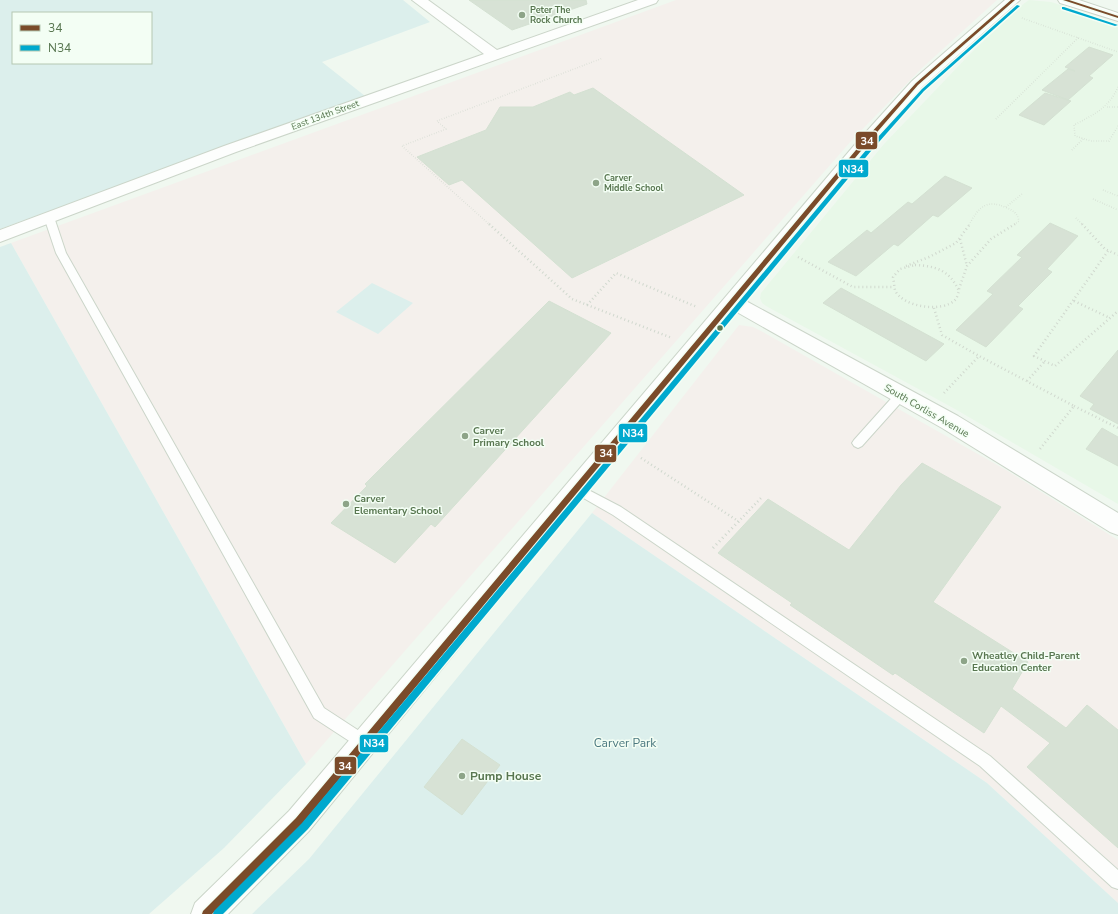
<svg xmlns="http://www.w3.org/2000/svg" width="1118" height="914" font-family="'Nunito Sans',sans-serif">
  <rect width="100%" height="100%" fill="#f0f8f0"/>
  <path fill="#e8f8e8" d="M1029,0L1051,2L1118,23V504L955,409L766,306L762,303L760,298L761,293L884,144L970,54L1022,5Z"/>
  <path fill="#f4f0ec" d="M676,0H997L922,68L852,140L306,764L11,243Z
    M739,325L753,327L761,331L1006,470L1118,540V903L987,783L592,513Z"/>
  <path fill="#dcefec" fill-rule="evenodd" d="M0,0H403L430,22L322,62L365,96L0,229ZM13,13H151V63H13Z
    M11,243L306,764L224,848L149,914H0V247Z
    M372,283L413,303L378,334L336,312Z
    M592,513L987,783L1118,903V914H252L309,859Z"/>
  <path fill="#d7e2d5" stroke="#d4e1d2" d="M469,0H586L587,4L512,30Z
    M1089,47L1113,55L1089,76L1093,78L1068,100L1042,90L1068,69L1075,71L1065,67Z
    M593,88L744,195L572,278L462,180L449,185L417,157L486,130L500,107H533L570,92L574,95Z
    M1045,93L1071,101L1044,125L1019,115Z
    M945,176L972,188L938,217L933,215L898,246L894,244L856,276L828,262L867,230L871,233L908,202L912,204Z
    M1050,223L1078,236L1047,269L1052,272L1018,306L1023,309L986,347L956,330L993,294L987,291L1022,257L1017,255Z
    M841,288L944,344L926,361L823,303Z
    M549,301L611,333L435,527L431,524L395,563L331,523L367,486L365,484Z
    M1118,350V424L1090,409L1094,404L1080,396Z
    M1102,428L1118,437V466L1086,449Z
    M922,463L1001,507L933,602L1028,662L1012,689L1066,728L1087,705L1118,730V848L1027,767L1050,743L1001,706L984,733L895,673L893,675L790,605L792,603L718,553L768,499L849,550L901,485Z
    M462,739L500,765L462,815L424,787Z"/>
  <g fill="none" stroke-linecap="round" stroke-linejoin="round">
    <defs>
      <path id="service" d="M49,214L54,217L66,253L324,708L370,738L372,743L370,748L365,750L360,748L314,718L56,253L44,217Z
        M901,391L905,392L907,395L905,398L862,446L858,448L854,446L852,443L854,440L897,392Z
        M577,484L621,507L990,756L1118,870V889L1112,887L980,766L613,515L573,492L571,489L573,486Z"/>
      <path id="minor" d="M412,0H428L497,50L638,0H658L656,3L236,152L0,242V230L224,146L484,54Z
        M1005,0H1020L922,87L869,148L744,300L958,416L1118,513V535L1110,532L942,428L735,311L309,831L228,914H191L195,903L289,811L857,142L912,81Z
        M1058,0H1079L1118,13V21L1060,3Z"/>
    </defs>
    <use href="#service" stroke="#cbd5c9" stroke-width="2"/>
    <use href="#minor" stroke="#cbd5c9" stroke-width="2"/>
    <path stroke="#d0d8ce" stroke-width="1.5" stroke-dasharray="0.5 2" stroke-linecap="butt" d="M1022,18L1118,52
      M1118,87C1109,108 1093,115 1074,125L1075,136L1091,141H1109L1118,126
      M1107,107H1118
      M996,119L1079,37
      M1072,150L1083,139
      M1103,190L1118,196
      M1093,199L1118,210
      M1006,207L1022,194
      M1076,218L1083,225
      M490,225L402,146L446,129L437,121L603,58
      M969,225C978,208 986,198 1007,208C1014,211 1017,213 1019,221L1014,225"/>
    <path stroke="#d0d8ce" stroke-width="2.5" stroke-dasharray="1 3" stroke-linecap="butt" d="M489,224L572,299L672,338
      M1082,224L1105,249L1118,255
      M960,239L967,266
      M1108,251L1034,356L1055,366L1118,311
      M798,257L853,287H893
      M915,265C937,266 950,271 959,291C958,294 957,298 955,300C942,313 902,307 895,290C894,286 894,281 893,277L900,269Z
      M906,266L929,257L956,243L970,224
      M959,289L967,266L991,239L1015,224
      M1074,301L1110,318
      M587,305L616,273L697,307
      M934,308L942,335L979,356
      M1027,381L1045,361
      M944,393L979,356L1074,406L1040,449
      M1074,406L1118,428
      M641,458L738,521
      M738,522L762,497"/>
    <path stroke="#d0d8ce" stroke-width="3" stroke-dasharray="1 3.5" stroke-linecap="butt" d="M713,548L739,521"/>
    <use href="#service" fill="#fdfefd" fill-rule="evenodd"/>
    <use href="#minor" fill="#fdfefd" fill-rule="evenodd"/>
    <defs>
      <path id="bus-1" d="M1011,0H1015L918,85L865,146L302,824L212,914H202L203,911L296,818L861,144L916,83Z
        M1063,0H1069L1118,16V18Z"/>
      <path id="bus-2" d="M1017,5L1020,6L924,91L871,151L308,829L223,914H213L214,911L302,823L867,149L922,89Z
        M1062,7H1064L1118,25L1115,26L1062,9Z"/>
    </defs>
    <use href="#bus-1" stroke="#f3fef4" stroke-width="3"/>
    <use href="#bus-2" stroke="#f3fef4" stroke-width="3"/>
    <use href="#bus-1" fill="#7a4b2a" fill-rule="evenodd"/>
    <use href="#bus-2" fill="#00a9ce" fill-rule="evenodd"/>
  </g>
  <g fill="#8da488" stroke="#f3fef4" stroke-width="1.5">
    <circle cx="522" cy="15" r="4"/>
    <circle cx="596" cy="183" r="4"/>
    <circle cx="465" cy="436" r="4"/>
    <circle cx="346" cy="504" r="4"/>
    <circle cx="964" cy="661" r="4"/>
    <circle cx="462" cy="776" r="4"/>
  </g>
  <circle fill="#587650" stroke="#f3fef4" stroke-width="1.5" cx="720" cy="328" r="3.5"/>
  <g text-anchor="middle" stroke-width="3" stroke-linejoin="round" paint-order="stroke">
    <g font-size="9" font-weight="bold" fill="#587650" stroke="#f3fef4" text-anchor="start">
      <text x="530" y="13">Peter The<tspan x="530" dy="10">Rock Church</tspan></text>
      <text x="604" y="181">Carver<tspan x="604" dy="10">Middle School</tspan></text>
    </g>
    <g font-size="9" fill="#587650" stroke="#f3fef4">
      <text transform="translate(325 115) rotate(-20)" y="3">East 134th Street</text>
    </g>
    <g font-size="10" fill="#587650" stroke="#f3fef4">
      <text transform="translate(927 410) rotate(30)" y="4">South Corliss Avenue</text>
    </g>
    <g font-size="10" font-weight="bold" fill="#587650" stroke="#f3fef4" text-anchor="start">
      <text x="473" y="434">Carver<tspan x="473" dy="12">Primary School</tspan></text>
      <text x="354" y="502">Carver<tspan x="354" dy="12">Elementary School</tspan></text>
      <text x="972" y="659">Wheatley Child-Parent<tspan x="972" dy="12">Education Center</tspan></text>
    </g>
    <g font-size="12" fill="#4c7980" stroke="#f3fef4">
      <text x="625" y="747">Carver Park</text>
    </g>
    <g font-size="12" font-weight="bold" fill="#587650" stroke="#f3fef4" text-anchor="start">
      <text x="470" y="780">Pump House</text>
    </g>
  </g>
  <g stroke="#f3fef4" stroke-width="1.5">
    <rect x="855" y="131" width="23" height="19" rx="4" fill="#7a4b2a"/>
    <rect x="838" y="159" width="31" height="19" rx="4" fill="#00a9ce"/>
    <rect x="618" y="423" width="30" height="20" rx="4" fill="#00a9ce"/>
    <rect x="594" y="444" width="23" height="19" rx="4" fill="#7a4b2a"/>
    <rect x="359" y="734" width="30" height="19" rx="4" fill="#00a9ce"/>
    <rect x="334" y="756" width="23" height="19" rx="4" fill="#7a4b2a"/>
  </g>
  <g font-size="11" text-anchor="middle" font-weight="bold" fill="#fff">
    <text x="867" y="145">34</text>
    <text x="853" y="173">N34</text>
    <text x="633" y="437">N34</text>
    <text x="606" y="457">34</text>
    <text x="374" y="747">N34</text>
    <text x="345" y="770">34</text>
  </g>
  <rect x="12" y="12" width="140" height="52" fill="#f3fef4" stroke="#b5c8b2"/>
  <rect x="20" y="25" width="20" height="6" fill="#7a4b2a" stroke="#b5c8b2"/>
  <text x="48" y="32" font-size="12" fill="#587650">34</text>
  <rect x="20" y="45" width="20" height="6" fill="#00a9ce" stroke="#b5c8b2"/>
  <text x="48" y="52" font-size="12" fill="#587650">N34</text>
</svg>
